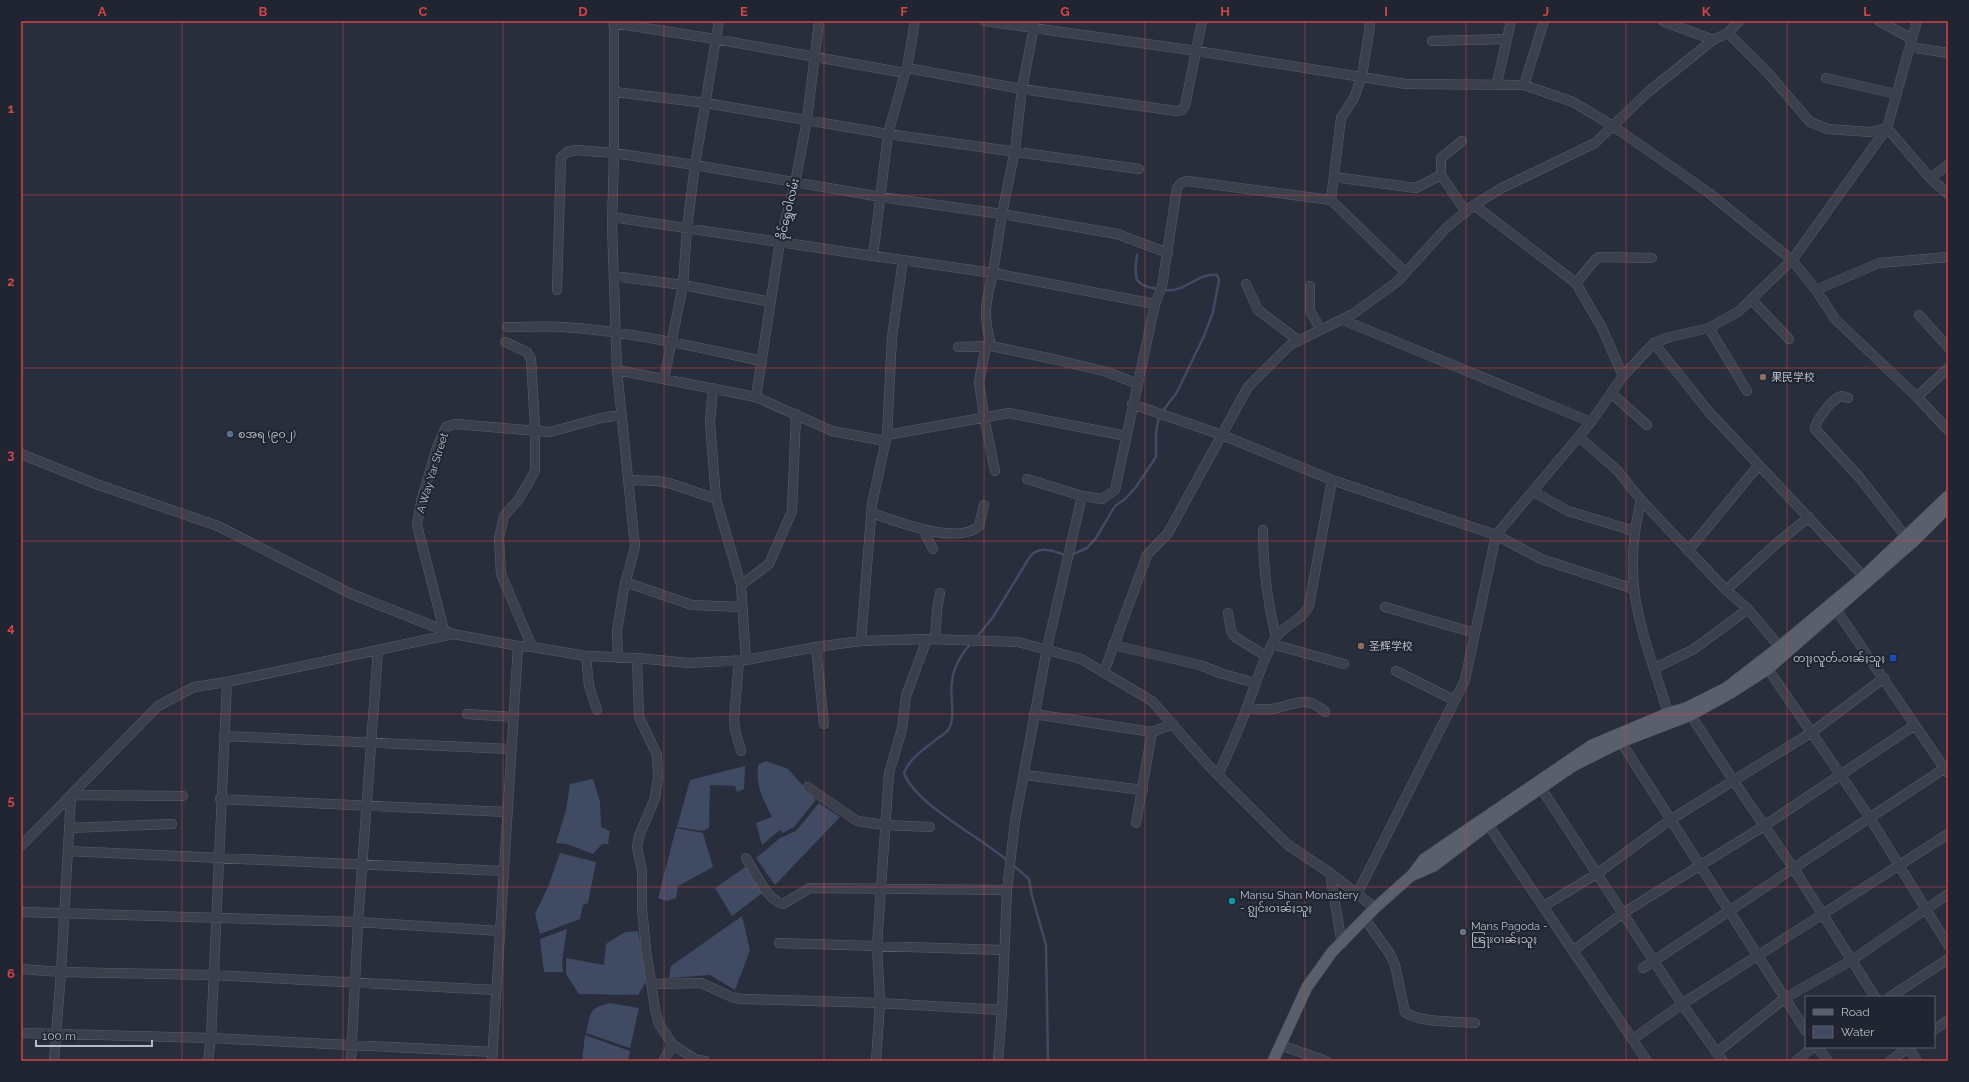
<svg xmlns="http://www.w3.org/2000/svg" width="1969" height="1082" font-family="Raleway,'Noto Sans SC','Noto Sans Myanmar',sans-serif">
  <rect width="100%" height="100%" fill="#282e3c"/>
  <path fill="#404a63" d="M766,761L788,769L816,800L794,827L782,833L780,830L762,845L756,823L772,817C763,799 756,787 758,765Z
    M745,766L744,789L737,792L735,786L710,785L709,828L702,831L677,827L690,780Z
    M593,779L600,802L601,827L610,831L608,844H602L593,854L567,844L556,843L566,810L570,784Z
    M819,803L840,817L775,885L756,858L780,838L796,831Z
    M676,828L703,833L713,867L678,886L676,898L667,901L658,898Z
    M560,853L596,862L588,903L583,905L580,919L540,934L535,914L548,887Z
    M747,866L765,891L732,916L715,888Z
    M742,916L750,950L735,990L710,975L669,978L671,966Z
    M567,929L562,961L563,972H544L540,939Z
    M638,931L647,980L638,995L579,994L566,974V958L604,965L606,944L625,932Z
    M610,1003L639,1008L630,1048L586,1033C591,1013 588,1008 610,1003Z
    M585,1035L630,1051L628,1061H582Z"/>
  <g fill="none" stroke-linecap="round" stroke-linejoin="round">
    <path stroke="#404a63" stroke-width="2.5" d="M1137,255C1134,277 1133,286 1158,289
      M976,638L993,617L1031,555C1043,545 1055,552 1069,556L1087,548L1096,538L1115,506L1125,499L1136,487L1156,457V433L1159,416L1177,392L1204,336L1213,312L1219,280L1217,275C1197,272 1187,293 1163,290
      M971,643C961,655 954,666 952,681C949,696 957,717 948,730C946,733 941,736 938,738C926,748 910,757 904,773C915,804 980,837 1008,861
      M1013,865L1029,879L1032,896L1046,945L1048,1061"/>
    <defs>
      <path id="minor" d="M614,21V153L612,226L617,370L635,547L624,588L617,631L618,658
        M984,21L1197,51L1406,84L1524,85L1573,102L1613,126L1709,193L1792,260L1816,290L1835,319L1917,397L1948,430
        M1663,21L1713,40
        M1879,21L1912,39
        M613,23L715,39L905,73L888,134L873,256L903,260
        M1728,33L1768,73L1810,122L1828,129L1870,132L1887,128L1930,178L1948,194
        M1432,41L1507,39
        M1910,47L1948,53
        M907,68L915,21
        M905,73L907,68L1022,89L1176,111L1182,110L1185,106L1202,21
        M1826,78L1896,94
        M1497,83L1511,21
        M1524,85L1544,21
        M615,92L706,103L888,134L1139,169
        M1462,141L1441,158V175L1466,212
        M1334,177L1416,188L1441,175
        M1930,178L1948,165
        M1331,200L1341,118L1354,98L1362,76L1370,26L1368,21
        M1474,205L1576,283L1602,328L1623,376
        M612,217L873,256
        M614,276L683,285L771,302
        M1576,283L1595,260L1599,257L1652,258
        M1246,284L1258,310L1299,341
        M1310,286V311L1321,330
        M557,290L561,157L567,152L576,150L614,153L695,165L881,197L1002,214L1117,234L1168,253
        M1816,290L1879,263L1948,257
        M1751,299L1789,339
        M1155,304L1162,286L1177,188L1181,183L1187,181L1331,200L1405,272
        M1919,315L1948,347
        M1343,320L1591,422
        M507,327C526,327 544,326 562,327C629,331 696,347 762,361
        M1709,328L1747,391
        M505,342L527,352L531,359L535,426V471L519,499L504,516L499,538L501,574L532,647
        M1654,343L1709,412L1868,581
        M986,346L979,382L984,417L995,471
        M958,347L991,346L1053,359L1107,372L1138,384
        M617,370L756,397L832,431L885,441
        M664,379L683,285L687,228L695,165L719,21
        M713,388L710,422L716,499L741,585L746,660
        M1611,393L1647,425
        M756,397L780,241L795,183L807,120L819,21
        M1917,397L1948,368
        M1848,398L1842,396C1833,397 1816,420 1815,429L1860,478L1906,537
        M1132,404L1222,435L1332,480L1496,535L1541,559L1634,589
        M887,435L1009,413L1126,436
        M1579,437L1617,470L1641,500L1726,590L1748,609L1783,651
        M21,454L96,484L218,526L349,593L453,634L518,646L532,647L586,656L637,658L689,663L746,660L816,647L861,641L927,639L1018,642L1081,659L1152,701L1209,766L1288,845L1330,873L1375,908
        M1027,479L1082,496L1102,499L1115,490L1155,304L993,273L1002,214L1015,150L1022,89L1035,21
        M628,480L658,481L672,484L716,499
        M1534,492L1568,511L1634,531
        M1641,500C1634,529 1631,559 1634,588C1639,631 1656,672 1668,713
        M872,513C896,521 957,546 979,526L984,505
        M1263,530C1263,567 1267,601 1276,637
        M924,531L933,549
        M1688,551L1758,466
        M625,582L692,605L742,607
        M741,585L769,564L792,511L796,414
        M1726,590L1777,543L1809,517
        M1385,607L1475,633
        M1837,611L1947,772
        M1228,613L1231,631L1235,637L1266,656
        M444,630L417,525L421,502L437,447L446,427L455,424L550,432L601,418L622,415
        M935,639L937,610L940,593
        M861,641L872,504L887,435L892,337L903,260L993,273C985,305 983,314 991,346
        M1272,644L1344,664
        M1113,645L1200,665L1220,673L1255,683
        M816,647L824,724
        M586,656L589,686L597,710
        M637,658L639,717L657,755L658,777L655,798L639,836L637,847L642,871V909L646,950L655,1009L659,1024L673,1045L697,1060L705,1061
        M739,661L734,719L735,730L741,751
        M1655,668L1694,649L1748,609
        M1768,669L1870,818L1948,945
        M1396,671L1454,700
        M1104,672L1147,555L1168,533L1248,387L1290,345L1353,314L1398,281L1446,228L1474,205L1502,188L1595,143L1648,92L1713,40L1728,33L1739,21
        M1247,708C1255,709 1264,710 1272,709C1295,705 1306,694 1325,712
        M1688,711L1733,780L1794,869L1875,997
        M467,714L513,717
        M1034,714L1152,732
        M224,736L511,749
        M1621,742L1806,1031
        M1025,775L1143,790
        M1218,775C1228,753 1239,730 1247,707C1256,684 1262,661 1275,639C1283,625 1302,621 1309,606L1332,480
        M808,787L857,821L885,825L930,827
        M1541,788L1682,1004L1723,1061
        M220,799L507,812
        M1485,820L1647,1061
        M1136,823L1152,732L1173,724
        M69,828L172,824
        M21,846L158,706L194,687L227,682L453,634
        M68,851L504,871
        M746,858C754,871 768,901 783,904L810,888L1007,890
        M1330,873L1342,944
        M1357,894L1465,680L1496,535L1591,422L1623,376L1654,343L1670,337L1709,328L1739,311L1792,260L1887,128L1917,21
        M1544,906L1598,873L1670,820L1812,732L1884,678
        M21,912L358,922L500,931
        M1365,919L1390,954L1395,965L1405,1012C1419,1023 1456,1021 1475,1023
        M779,943L1004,950
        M1574,950L1623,913L1764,826L1915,725
        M1643,968L1945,768
        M21,969L61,972L213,975L496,990
        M652,984L701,983L734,998L743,999L880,1003L1002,1010
        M1890,997L1948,959
        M1934,1030L1948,1020
        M21,1033L211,1038L493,1052
        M1633,1039L1682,1004L1948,834
        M1280,1045L1326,1061
        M1817,1047L1828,1061
        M1908,1047L1917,1061
        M1716,1053L1785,998L1852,960L1948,894
        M54,1061L61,972L71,795L183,796
        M208,1061L211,1038L227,682
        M351,1061L358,922L378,650
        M492,1061L518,646
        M663,1061L673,1045
        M876,1061L880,1003L877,946L889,773L902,729L906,696L927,639
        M998,1061L1002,1010L1007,890L1015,821L1047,648L1082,496
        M1796,1061L1813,1047
        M1890,1061L1909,1047"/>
      <path id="major" d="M1413,875L1434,866L1489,824L1573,766L1621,742L1691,715L1729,694L1768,669L1914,541L1948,507
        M1273,1061L1307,987L1332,952L1375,908L1412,875L1424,859L1592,745L1668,713L1686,708L1726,688L1779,647L1863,577L1948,496"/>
    </defs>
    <use href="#minor" stroke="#595e6a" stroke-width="10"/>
    <use href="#major" stroke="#454955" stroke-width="12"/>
    <use href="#minor" stroke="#3b404c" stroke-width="9"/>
    <use href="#major" stroke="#5a5f6c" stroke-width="11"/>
  </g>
  <path fill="none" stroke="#d04648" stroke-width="1" stroke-opacity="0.55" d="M182,21V1061M343,21V1061M503,21V1061M664,21V1061M824,21V1061M984,21V1061M1145,21V1061M1305,21V1061M1466,21V1061M1626,21V1061M1787,21V1061M21,195H1948M21,368H1948M21,541H1948M21,714H1948M21,887H1948"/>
  <g fill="#8d6e63" stroke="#202531" stroke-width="1.5">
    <circle cx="1763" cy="377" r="4"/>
    <circle cx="1361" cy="646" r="4"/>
  </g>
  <circle fill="#5c6f8a" stroke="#202531" stroke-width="1.5" cx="230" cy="434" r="4"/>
  <rect fill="#1a4fb4" stroke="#202531" stroke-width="1.5" x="1889" y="654" width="8" height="8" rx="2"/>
  <circle fill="#0f9aa8" stroke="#202531" stroke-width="1.5" cx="1232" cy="901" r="4"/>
  <circle fill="#6b7280" stroke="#202531" stroke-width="1.5" cx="1463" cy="932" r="4"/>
  <g text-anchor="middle" stroke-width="4" stroke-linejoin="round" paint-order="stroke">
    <g font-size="11" fill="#b8bcc7" stroke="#202531">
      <text transform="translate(788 209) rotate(-77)" y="4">ခိုင်ရွှေဝါလမ်း</text>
      <text transform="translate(432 473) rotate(-73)" y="4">A Way Yar Street</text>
    </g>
    <g font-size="11" fill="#b8bcc7" stroke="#202531" text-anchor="start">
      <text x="1771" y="381">果民学校</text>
      <text x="238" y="438">စအရ (၉၀၂)</text>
      <text x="1369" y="650">圣辉学校</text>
      <text x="1885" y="662" text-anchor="end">တႃႈလူတ်ႉဝၢၼ်ႈသူႈ</text>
      <text x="1240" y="899">Mansu Shan Monastery<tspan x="1240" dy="13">- ၵျွင်းဝၢၼ်ႈသူႈ</tspan></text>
      <text x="1471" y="930">Mans Pagoda -<tspan x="1471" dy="13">ၽြႃးဝၢၼ်ႈသူႈ</tspan></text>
    </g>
  </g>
  <rect width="1969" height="1082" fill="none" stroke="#202531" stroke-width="44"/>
  <rect x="1805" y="996" width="130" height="52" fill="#202531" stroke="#5d616d"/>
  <rect x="1813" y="1009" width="20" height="6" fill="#5a5f6c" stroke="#5d616d"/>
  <text x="1841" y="1016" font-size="12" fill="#b8bcc7">Road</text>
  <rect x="1813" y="1026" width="20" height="12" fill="#404a63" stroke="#5d616d"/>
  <text x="1841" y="1036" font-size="12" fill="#b8bcc7">Water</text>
  <path d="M36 1040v6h116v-6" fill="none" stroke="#b8bcc7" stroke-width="2"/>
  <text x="42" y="1040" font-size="12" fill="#b8bcc7" stroke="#202531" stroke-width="3" paint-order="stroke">100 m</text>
  <rect x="22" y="22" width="1925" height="1038" fill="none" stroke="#d04648" stroke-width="1.5"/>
  <g font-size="13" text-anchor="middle" font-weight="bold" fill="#d04648">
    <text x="102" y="16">A</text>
    <text x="263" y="16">B</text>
    <text x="423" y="16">C</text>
    <text x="583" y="16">D</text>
    <text x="744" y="16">E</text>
    <text x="904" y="16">F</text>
    <text x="1065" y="16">G</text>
    <text x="1225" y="16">H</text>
    <text x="1386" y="16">I</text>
    <text x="1546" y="16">J</text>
    <text x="1706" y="16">K</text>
    <text x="1867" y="16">L</text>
    <text x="11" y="113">1</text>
    <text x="11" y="286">2</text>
    <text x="11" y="459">3</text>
    <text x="11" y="632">4</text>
    <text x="11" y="805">5</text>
    <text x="11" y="978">6</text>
  </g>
</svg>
